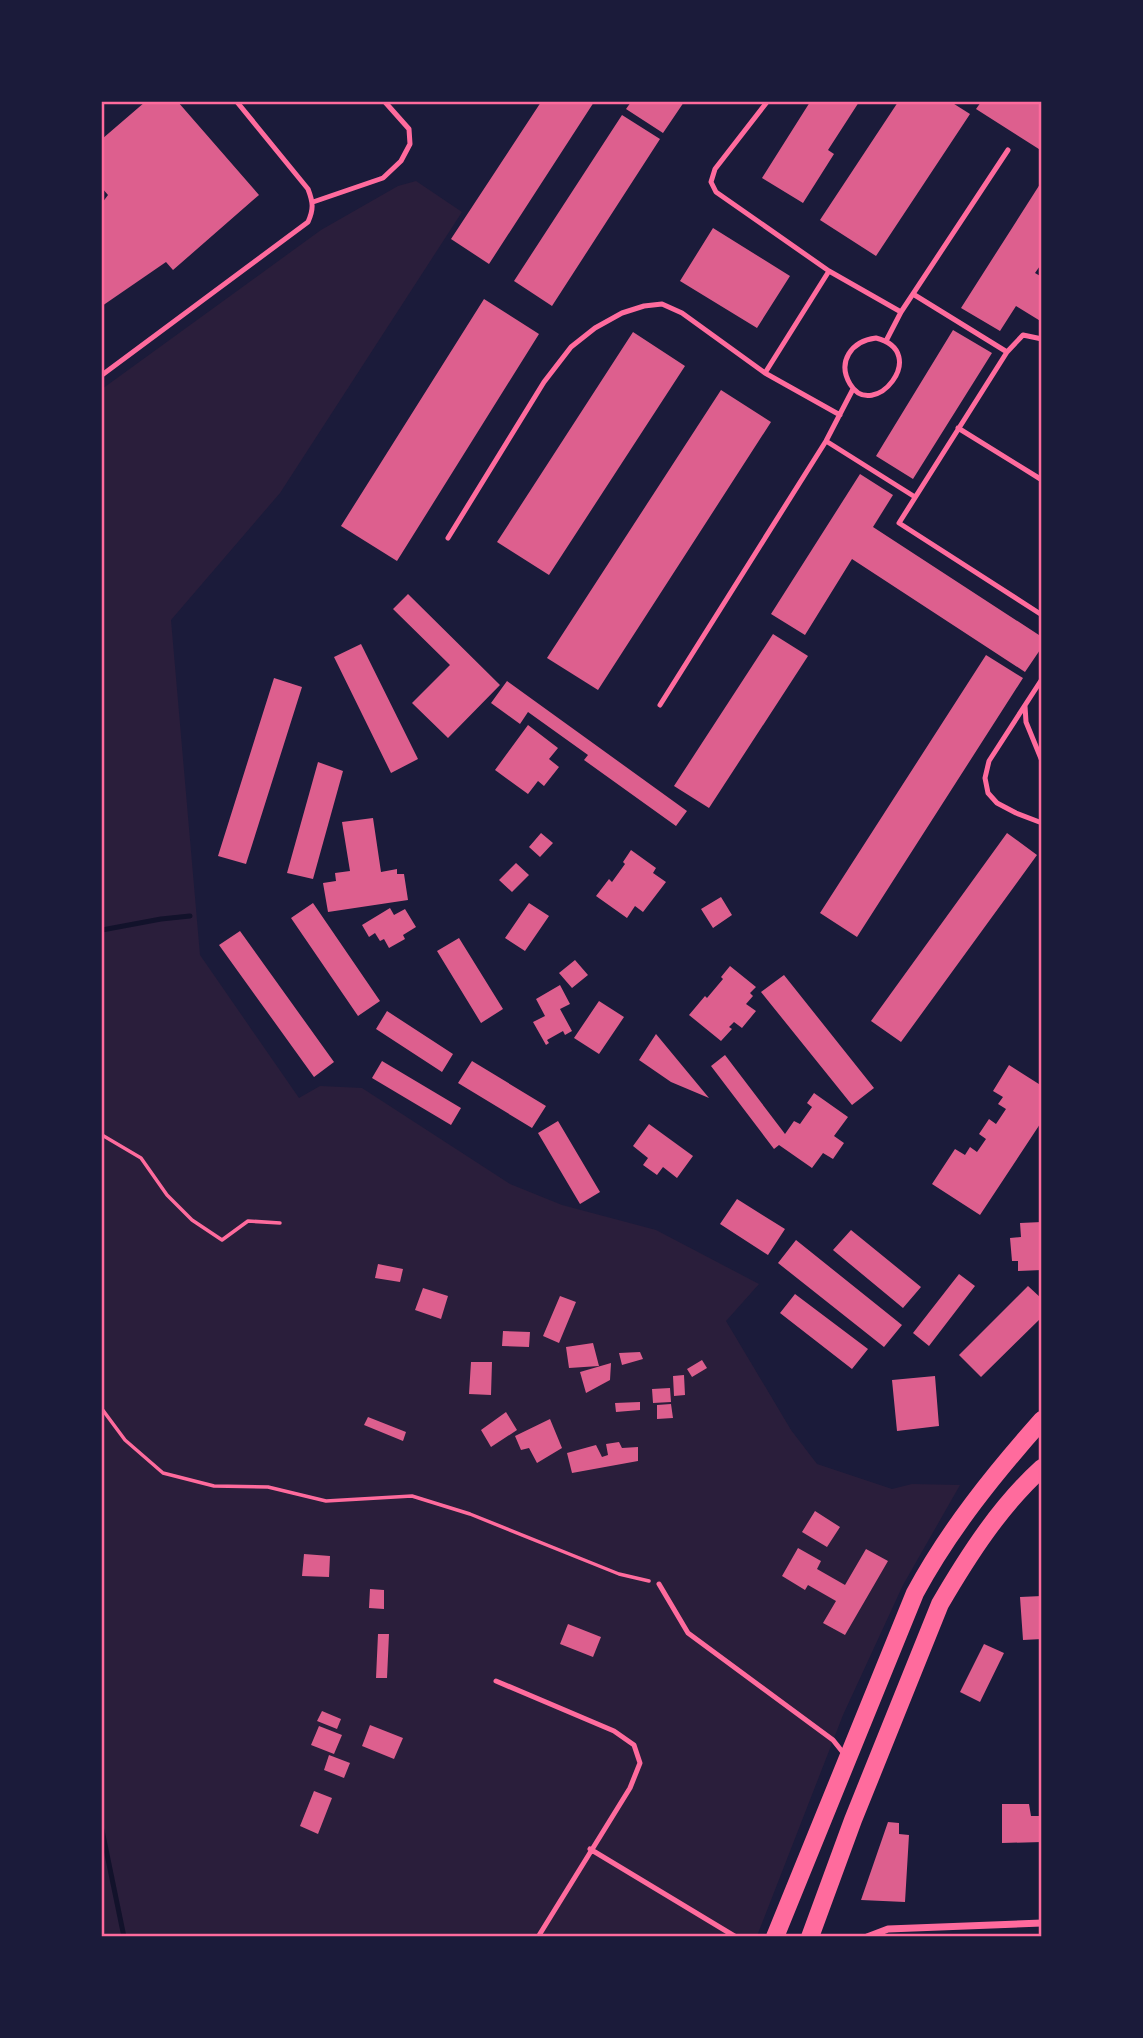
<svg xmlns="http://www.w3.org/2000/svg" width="1143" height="2038" font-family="Helvetica,sans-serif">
  <rect width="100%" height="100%" fill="#1b1b3a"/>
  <path fill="#2a1e3b" d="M416,181L462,212L280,493L171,620L200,955L299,1098L320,1086L362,1088L510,1184L562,1205L656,1230L759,1284L726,1321L791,1430L817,1464L892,1489L912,1484L960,1485L903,1585L843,1715L757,1936H102V389L321,230L398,186Z"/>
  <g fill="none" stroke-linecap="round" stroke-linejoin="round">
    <path stroke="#12122b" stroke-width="5" d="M102,930L161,919L190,916
      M102,1830L124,1937"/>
  </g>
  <path fill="#dd5f8e" d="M145,102H178L259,195L173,270L166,262L102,306V203L108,195L102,188V139Z
    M541,102H594L489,264L451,239Z
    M631,102H684L663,133L626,109Z
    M810,102H859L828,150L834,154L803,203L762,178Z
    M898,102H951L970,114L876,256L820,220Z
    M981,102H1042V151L976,109Z
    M622,115L660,139L552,306L514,281Z
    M1042,181V263L1035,273L1042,277V322L1016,306L1000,331L961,308Z
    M713,228L790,276L757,328L680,281Z
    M484,299L539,334L397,561L341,526Z
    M953,330L992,353L913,479L876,456Z
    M633,332L685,366L549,575L497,542Z
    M721,390L771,422L598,690L547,658Z
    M860,474L893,495L873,527L1042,637V647L1025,672L852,559L805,635L771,614Z
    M408,594L500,685L448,738L412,703L450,665L393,609Z
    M773,634L808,656L709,808L674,786Z
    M361,644L418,759L391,773L334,657Z
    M986,655L1023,678L857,937L820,913Z
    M274,678L302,687L246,864L218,856Z
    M507,681L687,811L676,826L584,760L588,755L528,712L520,724L491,703Z
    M528,725L558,748L549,759L559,767L544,786L538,781L528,794L495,770Z
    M318,762L343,771L313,879L287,873Z
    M373,818L381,872L397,869V874H404L408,900L328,912L323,883L336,881L335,873L350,871L342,822Z
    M541,833L553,843L540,857L529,847Z
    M1007,833L1037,855L901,1042L871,1021Z
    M631,850L656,868L653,873L666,882L643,912L635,906L627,918L596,896L609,879L612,882L625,864L623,862Z
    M516,863L529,875L512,892L499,880Z
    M721,897L732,915L713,928L701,909Z
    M313,903L380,1001L358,1016L291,918Z
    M529,903L549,916L525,951L505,938Z
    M390,908L394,915L405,909L416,927L403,935L405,939L389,948L384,939L380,941L375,933L369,937L362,925Z
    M240,931L334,1062L314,1077L219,945Z
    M459,938L503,1009L481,1023L437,951Z
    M575,960L588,975L572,988L559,973Z
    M730,966L756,987L750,993L753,996L746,1004L756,1011L742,1028L734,1022L729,1027L732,1029L721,1041L689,1015L705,996L707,998L723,979L721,977Z
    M784,975L874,1088L852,1105L761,992Z
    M560,985L570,1004L560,1009L572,1031L565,1035L563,1031L547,1040L549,1043L546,1045L533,1022L545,1016L536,999Z
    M599,1001L624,1017L599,1054L574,1038Z
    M387,1011L453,1054L442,1072L376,1029Z
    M656,1034L709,1098L671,1082L639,1060Z
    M725,1055L785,1134L794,1121L800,1124L812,1107L807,1103L814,1093L848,1117L834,1136L844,1143L833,1159L823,1153L812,1168L779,1145L774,1149L711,1066Z
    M382,1061L461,1108L451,1125L372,1078Z
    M472,1061L546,1106L532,1128L458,1083Z
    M1009,1065L1042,1086V1121L980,1215L932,1184L955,1149L965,1155L970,1147L977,1152L986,1139L979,1134L989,1119L996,1124L1006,1109L998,1104L1003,1097L993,1091Z
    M558,1121L600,1192L580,1204L538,1133Z
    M649,1124L693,1156L677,1178L663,1167L657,1175L643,1165L648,1158L633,1146Z
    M737,1199L785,1229L768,1255L720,1224Z
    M1042,1222V1270L1018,1271V1261H1012L1010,1238L1021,1237L1020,1223Z
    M851,1230L921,1287L903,1308L833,1250Z
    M796,1240L902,1325L884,1347L778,1263Z
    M378,1264L403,1269L400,1282L375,1278Z
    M959,1274L975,1286L929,1346L913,1333Z
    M1028,1286L1042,1299V1317L981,1377L959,1355Z
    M423,1288L448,1296L441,1319L415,1310Z
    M795,1294L868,1349L852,1369L780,1313Z
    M560,1296L576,1302L559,1343L543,1336Z
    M503,1331L530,1332L529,1347L502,1346Z
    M593,1343L599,1366L569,1368L566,1347Z
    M640,1352L643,1359L622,1365L619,1353Z
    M702,1360L707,1368L692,1377L687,1369Z
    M471,1362H492L491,1395L469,1394Z
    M611,1363L610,1380L586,1393L580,1372Z
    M684,1375L685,1395L674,1396L673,1376Z
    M935,1376L939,1426L897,1431L892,1380Z
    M670,1388L671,1402L653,1403L652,1389Z
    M640,1402V1410L616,1412L615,1403Z
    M671,1404L673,1418L657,1419V1405Z
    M506,1412L517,1430L491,1447L481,1430Z
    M368,1417L406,1432L403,1441L364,1425Z
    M550,1419L562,1448L537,1463L529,1448L521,1450L515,1436Z
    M619,1442L622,1448L638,1447V1461L572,1473L567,1453L596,1445L602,1457L608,1455L606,1444Z
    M815,1511L840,1527L827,1547L802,1532Z
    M798,1548L821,1561L817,1569L845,1585L866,1549L888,1561L845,1635L823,1623L836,1601L808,1585L805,1590L782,1576Z
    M304,1554L330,1556L329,1577L302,1576Z
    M370,1589L384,1590V1609L369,1608Z
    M1042,1596V1639L1023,1640L1020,1597Z
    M568,1624L601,1637L593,1657L560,1644Z
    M378,1634H389L387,1678H376Z
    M984,1644L1004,1653L980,1702L960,1692Z
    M322,1711L341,1719L337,1729L317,1721Z
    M370,1725L403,1738L394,1759L362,1746Z
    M319,1726L342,1735L334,1754L311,1745Z
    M329,1755L350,1763L344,1778L324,1770Z
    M314,1791L332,1798L318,1834L300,1826Z
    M1002,1804H1029L1031,1816H1042V1842L1002,1843Z
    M888,1822L899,1823V1834L909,1835L905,1902L861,1900Z"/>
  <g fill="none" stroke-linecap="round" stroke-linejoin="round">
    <path stroke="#ff6b9d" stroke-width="3.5" d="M102,1135L141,1158L167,1195L192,1220L222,1240L248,1221L280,1223
      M102,1409L125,1440L163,1473L214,1486L268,1487L326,1501L412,1496L470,1514L619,1574L649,1581"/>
    <path stroke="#ff6b9d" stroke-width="5" d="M767,102L715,169L711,182L716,192L829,271
      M313,202L383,178L401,161L410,144L409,129L385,102
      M913,294L1007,352L1023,335L1042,339
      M876,338C932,352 873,423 850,384C837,362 851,341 876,338Z
      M886,341L901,312L1008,150
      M1007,352L899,523L1042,615
      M765,373L829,271L901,312
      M102,375L308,222C314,209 313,202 308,189L237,102
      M958,428L1042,480
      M826,441L915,497
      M448,538L544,382L571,347L595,328L622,313L644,306L662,304L682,313L765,373L840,415
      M1042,679L989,761L985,778L988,793L997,803L1016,813L1042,823
      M660,705L826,441L853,389
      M1025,706L1026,722L1042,761
      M659,1584L688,1633L833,1740L845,1755
      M496,1681L614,1731L634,1745L640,1763L630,1788L538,1937
      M590,1849L736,1937"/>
    <path stroke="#ff6b9d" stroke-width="7" d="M867,1937L888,1929L1042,1923"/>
    <path stroke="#ff6b9d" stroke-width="18" d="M775,1937L915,1593C949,1530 994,1474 1042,1420
      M810,1937L853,1820L940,1604C968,1556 1000,1506 1042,1468"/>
  </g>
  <rect width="1143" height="2038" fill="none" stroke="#1b1b3a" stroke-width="206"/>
  <rect x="103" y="103" width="937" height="1832" fill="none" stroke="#ff6b9d" stroke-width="2.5"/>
</svg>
